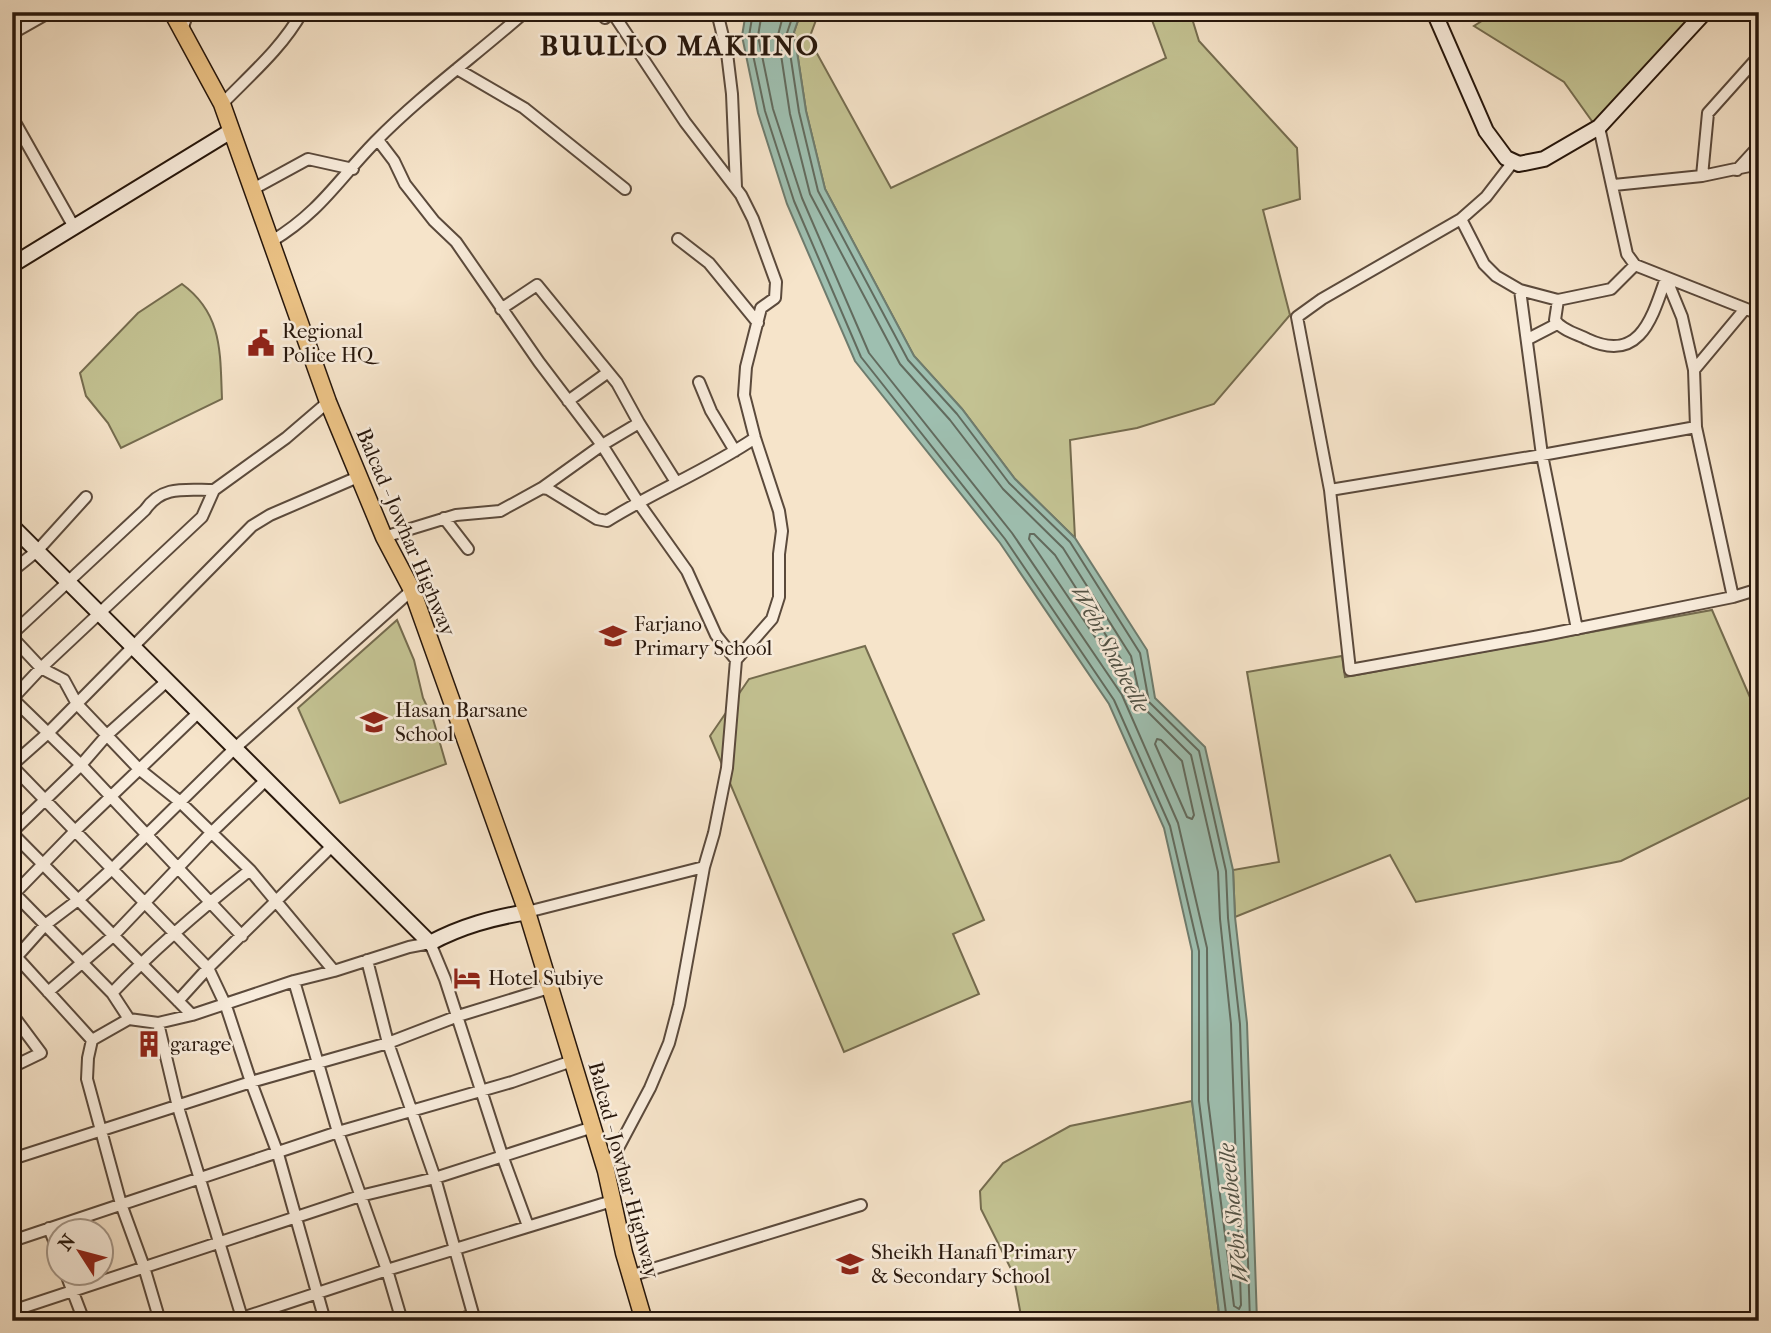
<svg xmlns="http://www.w3.org/2000/svg" width="1771" height="1333" font-family="'IM FELL French Canon',serif">
  <rect width="100%" height="100%" fill="#f6e4ca"/>
  <filter id="stains"><feTurbulence type="fractalNoise" baseFrequency=".00286" numOctaves="4"/><feColorMatrix values="0 0 0 0 .2 0 0 0 0 .09 0 0 0 0 .02 0 0 0 .5 -.17"/></filter>
  <radialGradient id="worn" r=".72"><stop offset=".6" stop-color="#630" stop-opacity="0"/><stop offset="1" stop-color="#630" stop-opacity=".3"/></radialGradient>
  <path fill="#c3c292" stroke="#756c4f" stroke-width="2" d="M801,12H819L809,39L891,188L1166,58L1149,12H1190L1199,41L1297,148L1300,199L1263,210L1290,315L1214,404L1137,428L1070,440L1075,538L1015,479L962,409L914,356L825,189L806,111L794,32Z
    M1496,12H1695L1594,124L1564,82L1474,26Z
    M182,284C223,314 220,353 222,399L121,448L108,423L86,396L80,373L138,313Z
    M1712,610L1759,718V793L1621,861L1416,902L1390,855L1235,917L1233,870L1279,862L1247,672L1342,656L1345,677Z
    M397,620L414,660L423,698L433,719L446,764L340,803L298,708Z
    M865,646L984,920L953,934L979,994L844,1052L710,736L749,679Z
    M1192,1101L1220,1321H1022L1013,1273L981,1209L980,1191L1003,1163L1070,1126Z"/>
  <path fill="#9ebfb0" stroke="#6e7c6e" stroke-width="2" d="M746,12H801L794,32L806,111L825,189L914,356L962,409L1015,479L1075,538L1147,650L1155,698L1205,747L1233,870L1235,917L1247,1023L1257,1321H1220L1192,1101V951L1164,828L1109,704L1000,543L855,361L787,204L758,113L742,36Z"/>
  <g fill="none" stroke-linecap="round" stroke-linejoin="round">
    <path stroke="#626b5e" stroke-width="2" d="M753,12L749,36L765,111L794,201L861,357L1005,539L1114,700L1170,826L1199,951V1101L1227,1321
      M762,12L758,36L773,109L802,198L869,353L1012,533L1122,695L1178,823L1207,948L1208,1100L1234,1306L1239,1309L1241,1305L1231,1024L1220,919L1218,872L1191,755L1142,706L1131,656L1063,548L1003,489L950,420L900,364L810,194L790,114L778,35L784,12
      M794,12L787,33L799,112L818,191L908,360L957,414L1009,483L1070,542L1140,653L1149,702L1199,751L1226,871L1228,918L1240,1024L1250,1321
      M1030,534H1034L1055,555L1121,659V669L1116,668L1029,539Z
      M1157,739L1161,740L1182,761L1194,815L1192,819L1187,817L1155,744Z"/>
    <defs>
      <path id="street" d="M600,12L605,18L612,12
        M717,12L727,53L732,94L736,187
        M182,30L188,12
        M12,37L13,33L50,12
        M457,69L524,108L625,189
        M222,104C250,75 282,48 302,12
        M12,117L74,227
        M1599,127L1627,254L1635,265L1759,314
        M378,140L394,161L405,184L434,221L456,242L539,362L602,445L638,502L687,571L716,635L736,660
        M1513,162L1486,197L1461,219L1322,299L1297,317L1330,490L1350,670L1545,635L1733,597L1759,589
        M1737,170L1759,146
        M1702,176L1708,113L1759,56
        M1614,185L1702,176L1759,164
        M253,189L308,159L353,169
        M1461,219L1484,264L1496,276L1520,290L1558,300L1611,289L1635,265
        M678,239L709,263L758,323
        M272,241C320,212 338,180 375,142C421,95 475,56 525,12
        M1666,278L1682,317L1694,370L1696,427L1733,597
        M1520,290L1542,455L1577,629
        M1558,300L1555,320C1561,330 1577,334 1587,339C1640,364 1652,318 1666,278
        M501,309L537,285L617,383L639,423L676,482
        M1528,339L1557,324
        M1694,370L1745,309
        M699,382L711,411L735,451
        M568,401L607,373
        M542,488L602,445L639,423
        M1330,490L1542,455L1696,427
        M444,518L468,549
        M384,537L456,515L500,511L542,488L548,489L597,519L607,521C655,491 708,470 755,438
        M12,571L37,551L86,497
        M12,634L145,510C162,485 185,490 214,490
        M12,637L41,668L64,680L77,704L139,769L179,801L250,870L334,971
        M12,698L81,765L242,936
        M12,699L41,668L202,517L214,490L286,438L328,402
        M12,765L48,733L252,526L270,515L358,477
        M12,766L208,968L226,1006L251,1082L278,1154L325,1321
        M12,832L81,765L107,735L167,681
        M12,833L192,1015
        M12,891L112,993L129,1019
        M12,896L76,830L199,712
        M527,912L704,867
        M12,952L92,1040
        M367,960L388,1043L435,1178L475,1321
        M12,962L45,925L78,900L113,868L235,748L412,590
        M294,981L338,1132L387,1270L402,1321
        M48,992L113,936L211,833L266,780
        M112,993C155,948 202,908 250,870
        M178,1001L208,968L331,847
        M12,1014L41,1053L12,1067
        M158,1023L178,1107L243,1321
        M92,1040L129,1019L158,1023L192,1015L294,981L334,971L409,947L430,943L445,979L503,1158L528,1226
        M92,1040L88,1058L87,1079L121,1204L144,1267L160,1321
        M12,1159L251,1082L388,1043L458,1016L549,988
        M606,1171L650,1088L669,1043L679,1005L704,867L714,833L727,768L736,660L772,619L779,597V554L782,531L779,511L755,438L744,395L746,367L761,308L775,298L776,282L753,219L741,195L685,122L612,12
        M49,1228L60,1256
        M12,1241L338,1132L512,1082L572,1061
        M66,1274L84,1321
        M630,1276L861,1205
        M12,1311L360,1196L435,1178L593,1127
        M233,1321L387,1270L612,1201
        M455,1321L473,1315"/>
      <path id="secondary" d="M1434,12L1486,131L1506,158L1519,164L1544,159L1599,127L1705,12
        M12,265L231,131
        M12,526L430,943C462,926 492,918 527,912"/>
      <path id="primary" d="M172,12L222,104L328,402L384,537L412,590L527,912L606,1171L624,1253L644,1321"/>
    </defs>
    <use href="#street" stroke="#5b4a3c" stroke-width="14"/>
    <use href="#secondary" stroke="#27170c" stroke-width="18"/>
    <use href="#primary" stroke="#27170c" stroke-width="19"/>
    <use href="#street" stroke="#f9eddd" stroke-width="10"/>
    <use href="#secondary" stroke="#f9eddd" stroke-width="14"/>
    <use href="#primary" stroke="#ebc285" stroke-width="16"/>
  </g>
  <defs>
    <symbol id="civic-bare" viewBox="-9 -9 18 18"><path d="M-.6-6.5H3V-4.5H.6V-3L4-1V1h2V6H-6V1h2V-1L-.6-3ZM-1.2 2.5V6h2.4V2.5Z" fill="#8f2418" stroke="#f9eddd" stroke-width="2.5" paint-order="stroke"/></symbol>
    <symbol id="school-bare" viewBox="-9 -9 18 18"><path d="M0-5L7-2L0 1L-7-2ZM-4 1L0 2.5L4 1V4Q0 6-4 4Z" fill="#8f2418" stroke="#f9eddd" stroke-width="2.5" paint-order="stroke"/></symbol>
    <symbol id="hotel-bare" viewBox="-9 -9 18 18"><path d="M-6-4.5h1.5V1H6V5H4.5V3h-9V5H-6ZM-4 0a1.8 1.8 0 1 1 3.6 0ZM.5 0V-2.5h3Q6-2.5 6 0Z" fill="#8f2418" stroke="#f9eddd" stroke-width="2.5" paint-order="stroke"/></symbol>
    <symbol id="building-bare" viewBox="-9 -9 18 18"><path d="M-4-6H4V6H1V3H-1V6H-4ZM-2.5-4.3h1.7v1.8h-1.7ZM.8-4.3h1.7v1.8H.8ZM-2.5-1h1.7V.8h-1.7ZM.8-1h1.7V.8H.8Z" fill="#8f2418" stroke="#f9eddd" stroke-width="2.5" paint-order="stroke"/></symbol>
  </defs>
  <g fill-rule="evenodd">
    <use href="#civic-bare" x="242" y="324" width="38" height="38"/>
    <use href="#school-bare" x="594" y="617" width="38" height="38"/>
    <use href="#school-bare" x="355" y="703" width="38" height="38"/>
    <use href="#hotel-bare" x="448" y="959" width="38" height="38"/>
    <use href="#building-bare" x="130" y="1025" width="38" height="38"/>
    <use href="#school-bare" x="831" y="1245" width="38" height="38"/>
  </g>
  <g text-anchor="middle" stroke-width="5" stroke-linejoin="round" paint-order="stroke">
    <g font-size="21" fill="#27170c" stroke="#f9eddd" text-anchor="start">
      <text x="282" y="338">Regional<tspan x="282" dy="24">Police HQ</tspan></text>
      <text x="634" y="631">Farjano<tspan x="634" dy="24">Primary School</tspan></text>
      <text x="395" y="717">Hasan Barsane<tspan x="395" dy="24">School</tspan></text>
      <text x="488" y="985">Hotel Subiye</text>
      <text x="170" y="1051">garage</text>
      <text x="871" y="1259">Sheikh Hanafi Primary<tspan x="871" dy="24">&amp; Secondary School</tspan></text>
    </g>
    <g font-size="21" fill="#27170c" stroke="#f9eddd">
      <text transform="translate(406 532) rotate(67)" y="7">Balcad - Jowhar Highway</text>
      <text transform="translate(624 1170) rotate(75)" y="7">Balcad - Jowhar Highway</text>
    </g>
    <g font-size="23" font-style="italic" fill="#515245" stroke="#f9eddd">
      <text transform="translate(1111 649) rotate(62)" y="8">Webi Shabeelle</text>
      <text transform="translate(1233 1213) rotate(-96)" y="8">Webi Shabeelle</text>
    </g>
    <g font-size="28" font-weight="bold" letter-spacing="2" fill="#27170c" stroke="#f9eddd">
      <text x="680" y="55">BUULLO MAKIINO</text>
    </g>
  </g>
  <rect width="1771" height="1333" fill="none" stroke="#f6e4ca" stroke-width="42"/>
  <rect x="14" y="14" width="1743" height="1305" fill="none" stroke="#27170c" stroke-width="3.5"/>
  <rect x="21" y="21" width="1729" height="1291" fill="none" stroke="#27170c" stroke-width="2"/>
  <g transform="translate(80 1252) rotate(306)"><circle r="33" fill="#f9eddd" stroke="#a59789" stroke-width="2"/>
  <path d="M0-5L12 26L0 18L-12 26Z" fill="#8f2418"/>
  <text y="-10" font-size="19" font-weight="bold" text-anchor="middle" fill="#27170c">N</text>
  </g>
  <rect width="100%" height="100%" filter="url(#stains)"/>
  <rect width="100%" height="100%" fill="url(#worn)"/>
</svg>
